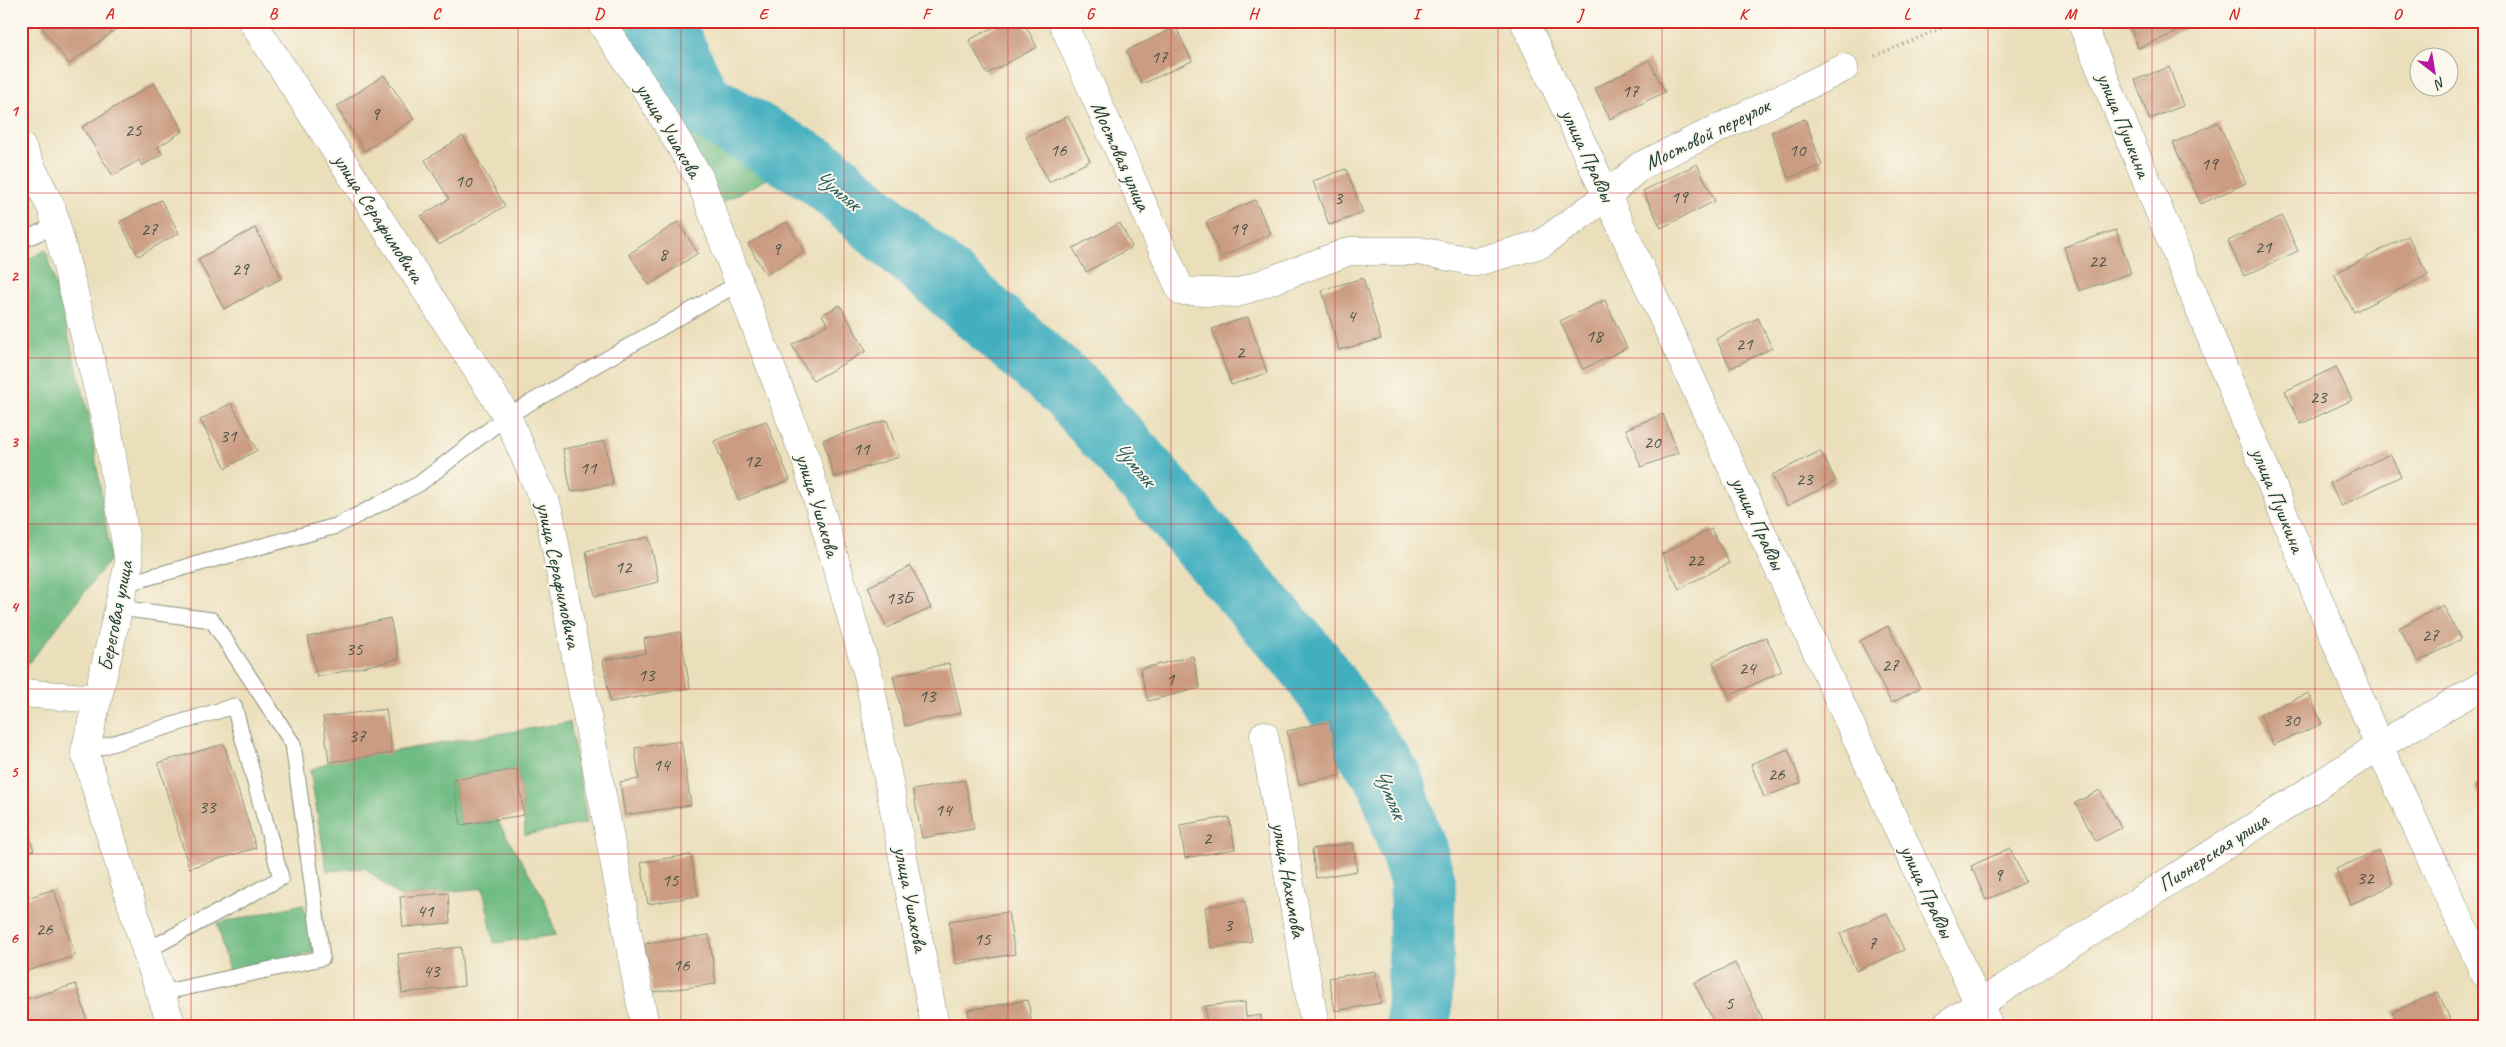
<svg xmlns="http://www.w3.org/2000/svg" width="2506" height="1047" font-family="Caveat,sans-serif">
  <rect width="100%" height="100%" fill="#fbf7ec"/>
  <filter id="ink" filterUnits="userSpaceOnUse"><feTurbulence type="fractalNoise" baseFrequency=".02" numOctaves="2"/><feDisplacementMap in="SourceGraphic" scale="10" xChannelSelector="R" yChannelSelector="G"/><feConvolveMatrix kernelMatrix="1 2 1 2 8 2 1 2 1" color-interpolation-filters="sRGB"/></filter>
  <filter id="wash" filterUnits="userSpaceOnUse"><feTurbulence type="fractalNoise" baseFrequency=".0096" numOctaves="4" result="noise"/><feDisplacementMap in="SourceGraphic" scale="20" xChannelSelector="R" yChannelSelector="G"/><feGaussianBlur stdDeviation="1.12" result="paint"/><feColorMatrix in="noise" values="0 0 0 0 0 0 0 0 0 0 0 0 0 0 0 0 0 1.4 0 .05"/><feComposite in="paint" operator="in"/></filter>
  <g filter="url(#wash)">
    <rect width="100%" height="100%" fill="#ebdfbb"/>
    <path fill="#71bc84" stroke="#487c5c" d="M611,21H652V26L699,123L775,175L723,202Z
      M46,250L89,415L111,558L30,662H21V263Z
      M570,722L587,823L525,835L524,815L517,770L453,781L461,825L496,819L544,898L556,935L494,943L483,888L400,897L365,868L327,871L310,770L329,762Z
      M303,904L314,952L228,973L217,924Z"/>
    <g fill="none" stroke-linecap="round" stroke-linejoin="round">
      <path stroke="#42afbf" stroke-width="66" d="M662,21L663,28L699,102L821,173L1071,390L1310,664L1390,780L1423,882L1419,1026"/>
    </g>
    <g id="blocks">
      <path fill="#cb9c81" d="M47,21H109L115,30L69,64L41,26Z
        M1006,21H1023L1037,47L987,74L969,40Z
        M2128,21H2197L2198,24L2138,48Z
        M1176,27L1192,61L1142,84L1126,51Z
        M1649,60L1665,92L1610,119L1595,88Z
        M2169,67L2183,106L2149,119L2135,80Z
        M384,75L414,119L365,151L336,107Z
        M154,83L183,131L158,147L162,154L142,166L139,160L113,176L82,127Z
        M1068,116L1090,161L1049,182L1026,137Z
        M1805,119L1822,166L1788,178L1771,132Z
        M2218,122L2246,183L2201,204L2173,143Z
        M463,136L505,206L439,245L421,216L449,199L425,160Z
        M1697,164L1715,201L1661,228L1643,191Z
        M1346,169L1363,213L1329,225L1313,181Z
        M161,200L179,233L138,256L120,222Z
        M1255,200L1271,234L1221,257L1206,222Z
        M2282,216L2298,251L2244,276L2228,241Z
        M678,222L698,253L649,285L629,254Z
        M787,222L804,252L766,275L748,244Z
        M1120,223L1132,247L1086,272L1073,248Z
        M255,228L282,278L224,309L198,259Z
        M2116,230L2131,273L2079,291L2064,247Z
        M2408,236L2428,275L2354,312L2334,274Z
        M1363,278L1381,339L1339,350L1322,290Z
        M1605,300L1627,348L1583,369L1560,321Z
        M840,305L866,351L813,381L792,345L828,324L822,315Z
        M1248,317L1267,373L1231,385L1212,329Z
        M1758,318L1772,348L1731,368L1716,339Z
        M2336,367L2352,400L2301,424L2285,391Z
        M231,403L257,450L226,468L200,420Z
        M1663,414L1678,453L1641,467L1626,429Z
        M887,420L899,457L834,477L823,440Z
        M766,421L790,480L738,500L714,441Z
        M605,441L613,484L571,492L563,449Z
        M1820,451L1836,481L1787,506L1772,475Z
        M2390,454L2401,476L2341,506L2330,483Z
        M1711,529L1729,563L1679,589L1662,554Z
        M649,537L659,582L595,596L586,551Z
        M911,566L931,608L887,628L868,587Z
        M2443,605L2461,639L2418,662L2399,628Z
        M390,618L399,659L317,677L308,637Z
        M1888,626L1920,688L1891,703L1860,641Z
        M680,632L690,688L610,702L603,660L646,653L644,639Z
        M1766,637L1782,671L1729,696L1713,662Z
        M1193,656L1200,688L1148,701L1140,669Z
        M949,663L961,713L905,726L893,676Z
        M2309,693L2322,724L2273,745L2260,714Z
        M386,709L392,753L329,762L323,717Z
        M1330,721L1341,775L1299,784L1287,731Z
        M681,741L691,805L625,815L620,782L639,779L635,748Z
        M224,744L256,848L189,868L158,763Z
        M1788,749L1801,783L1764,797L1751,764Z
        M517,769L524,815L461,825L453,780Z
        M965,780L974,829L922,838L913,790Z
        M2485,782V809L2475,786Z
        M2100,790L2121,828L2096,841L2075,803Z
        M1229,817L1235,849L1185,858L1180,825Z
        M21,819L34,850L21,855Z
        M1353,843L1357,871L1316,878L1312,849Z
        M2010,848L2025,882L1986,900L1971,866Z
        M2379,850L2393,885L2351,904L2336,869Z
        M691,855L698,896L648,904L641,862Z
        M54,889L75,956L21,973V900Z
        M448,893L450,923L403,927L400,897Z
        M1245,901L1252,941L1211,948L1205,907Z
        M1008,912L1015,954L956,964L949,921Z
        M1887,913L1904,950L1856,971L1840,934Z
        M709,935L716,984L652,992L645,944Z
        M461,947L464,986L402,993L398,954Z
        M1735,963L1763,1020L1751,1026H1716L1694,983Z
        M1375,971L1381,1003L1335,1011L1329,978Z
        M76,984L89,1026H21V1001Z
        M2438,992L2452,1024L2447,1026H2399L2393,1012Z
        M1028,1000L1032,1026H971L968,1010Z
        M1245,1002L1246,1017L1261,1015L1262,1026H1207L1205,1006Z"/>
    </g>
  </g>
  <g filter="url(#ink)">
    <use href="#blocks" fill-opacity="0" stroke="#858e78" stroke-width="1"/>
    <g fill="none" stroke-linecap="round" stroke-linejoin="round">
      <defs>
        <path id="service" d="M21,240L56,226
          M124,584L336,526L419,484L507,416L739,283
          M119,608L212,620L293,744L322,958L161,993
          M85,752L234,706L281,878L146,951"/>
        <path id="minor" d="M252,21L507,416L549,512L645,1026
          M600,21L651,97L699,177L806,460L869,678L935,1026
          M1062,21L1181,291L1237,293L1350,251H1419L1476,262L1541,244L1607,196L1640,166L1844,68
          M1524,21L1607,196L1989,1026
          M2081,21L2379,746L2485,974
          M21,146L52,209L78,308L108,431L129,563L85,752L146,951L172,1026
          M21,693L98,699
          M1264,735L1315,1026
          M1945,1026L2379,746L2485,684"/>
      </defs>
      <use href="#service" stroke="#858e78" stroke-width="17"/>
      <use href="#minor" stroke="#858e78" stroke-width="29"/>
      <path stroke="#858e78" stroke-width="3" stroke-dasharray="1 4" stroke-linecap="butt" d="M1875,56L1958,21"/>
      <use href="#service" stroke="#fff" stroke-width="15"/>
      <use href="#minor" stroke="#fff" stroke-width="28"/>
    </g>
  </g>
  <path fill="none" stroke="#d62828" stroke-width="1" stroke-opacity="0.55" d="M191,21V1026M354,21V1026M518,21V1026M681,21V1026M844,21V1026M1008,21V1026M1171,21V1026M1335,21V1026M1498,21V1026M1662,21V1026M1825,21V1026M1988,21V1026M2152,21V1026M2315,21V1026M21,193H2485M21,358H2485M21,524H2485M21,689H2485M21,854H2485"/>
  <g text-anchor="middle" stroke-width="4" stroke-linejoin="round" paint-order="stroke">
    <g font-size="19" fill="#4a5547">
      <text x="1159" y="63">17</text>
      <text x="1630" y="97">17</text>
      <text x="375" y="120">9</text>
      <text x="133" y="136">25</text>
      <text x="1058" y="156">16</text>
      <text x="1797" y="156">10</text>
      <text x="2209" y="170">19</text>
      <text x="463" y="187">10</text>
      <text x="1679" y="203">19</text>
      <text x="1338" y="204">3</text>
      <text x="149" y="235">27</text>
      <text x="1238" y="235">19</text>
      <text x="2263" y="253">21</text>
      <text x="776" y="255">9</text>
      <text x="663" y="260">8</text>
      <text x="2097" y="267">22</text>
      <text x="240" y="275">29</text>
      <text x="1351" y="322">4</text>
      <text x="1594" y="342">18</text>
      <text x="1744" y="350">21</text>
      <text x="1240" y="358">2</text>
      <text x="2318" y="403">23</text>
      <text x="228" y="442">31</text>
      <text x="1652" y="448">20</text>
      <text x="861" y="455">11</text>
      <text x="752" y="467">12</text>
      <text x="588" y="474">11</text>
      <text x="1804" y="485">23</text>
      <text x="1695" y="566">22</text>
      <text x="623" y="573">12</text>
      <text x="899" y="604">13Б</text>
      <text x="2430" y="641">27</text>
      <text x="354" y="655">35</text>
      <text x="1890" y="671">27</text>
      <text x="1747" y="674">24</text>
      <text x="646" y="681">13</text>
      <text x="1170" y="685">1</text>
      <text x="927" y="702">13</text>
      <text x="2291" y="726">30</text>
      <text x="357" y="742">37</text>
      <text x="661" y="771">14</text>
      <text x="1776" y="780">26</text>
      <text x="207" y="813">33</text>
      <text x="943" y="816">14</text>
      <text x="1207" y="844">2</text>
      <text x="1998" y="881">9</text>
      <text x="2365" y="884">32</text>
      <text x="670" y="886">15</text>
      <text x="425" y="917">41</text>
      <text x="1228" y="931">3</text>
      <text x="44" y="935">26</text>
      <text x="982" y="945">15</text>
      <text x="1872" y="949">7</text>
      <text x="681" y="971">16</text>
      <text x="431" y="977">43</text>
      <text x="1729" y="1009">5</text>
    </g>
    <g font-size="21" fill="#1f3d34" stroke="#fbf7ec">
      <text transform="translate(2124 125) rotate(68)" y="7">улица Пушкина</text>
      <text transform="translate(669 130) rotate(59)" y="7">улица Ушакова</text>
      <text transform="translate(1707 134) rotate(-26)" y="7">Мостовой переулок</text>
      <text transform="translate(1588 155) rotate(65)" y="7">улица Правды</text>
      <text transform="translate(1121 156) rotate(66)" y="7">Мостовая улица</text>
      <text transform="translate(379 218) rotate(57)" y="7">улица Серафимовича</text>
      <text transform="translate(2278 500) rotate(68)" y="7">улица Пушкина</text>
      <text transform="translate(818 505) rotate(73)" y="7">улица Ушакова</text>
      <text transform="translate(1758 523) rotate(65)" y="7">улица Правды</text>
      <text transform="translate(559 575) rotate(78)" y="7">улица Серафимовича</text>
      <text transform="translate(115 616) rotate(-79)" y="7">Береговая улица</text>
      <text transform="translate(2213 852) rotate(-33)" y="7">Пионерская улица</text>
      <text transform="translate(1289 880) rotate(80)" y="7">улица Нахимова</text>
      <text transform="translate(1927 891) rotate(65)" y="7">улица Правды</text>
      <text transform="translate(911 899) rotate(79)" y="7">улица Ушакова</text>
    </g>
    <g font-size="22" font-style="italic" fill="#2a5f5e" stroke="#fbf7ec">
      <text transform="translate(838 189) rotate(39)" y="8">Чумляк</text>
      <text transform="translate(1135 463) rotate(49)" y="8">Чумляк</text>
      <text transform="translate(1391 793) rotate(67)" y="8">Чумляк</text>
    </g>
  </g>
  <rect width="2506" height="1047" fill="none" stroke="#fbf7ec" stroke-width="55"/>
  <g transform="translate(2434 72) rotate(149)"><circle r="24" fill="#fbf7ec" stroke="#a3ada2"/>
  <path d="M0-4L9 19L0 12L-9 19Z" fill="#b5179e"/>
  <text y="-8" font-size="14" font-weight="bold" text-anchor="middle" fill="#1f3d34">N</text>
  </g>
  <rect x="28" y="28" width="2450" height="992" fill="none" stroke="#d62828" stroke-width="2"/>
  <g font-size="16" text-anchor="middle" font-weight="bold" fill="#d62828">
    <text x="109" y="19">A</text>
    <text x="273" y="19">B</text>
    <text x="436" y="19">C</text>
    <text x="599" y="19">D</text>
    <text x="763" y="19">E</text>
    <text x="926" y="19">F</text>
    <text x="1090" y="19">G</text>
    <text x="1253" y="19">H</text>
    <text x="1416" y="19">I</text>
    <text x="1580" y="19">J</text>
    <text x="1743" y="19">K</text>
    <text x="1907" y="19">L</text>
    <text x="2070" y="19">M</text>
    <text x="2233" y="19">N</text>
    <text x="2397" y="19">O</text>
    <text x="14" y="116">1</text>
    <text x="14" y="281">2</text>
    <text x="14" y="447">3</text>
    <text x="14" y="612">4</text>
    <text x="14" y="777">5</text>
    <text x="14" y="943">6</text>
  </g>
</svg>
